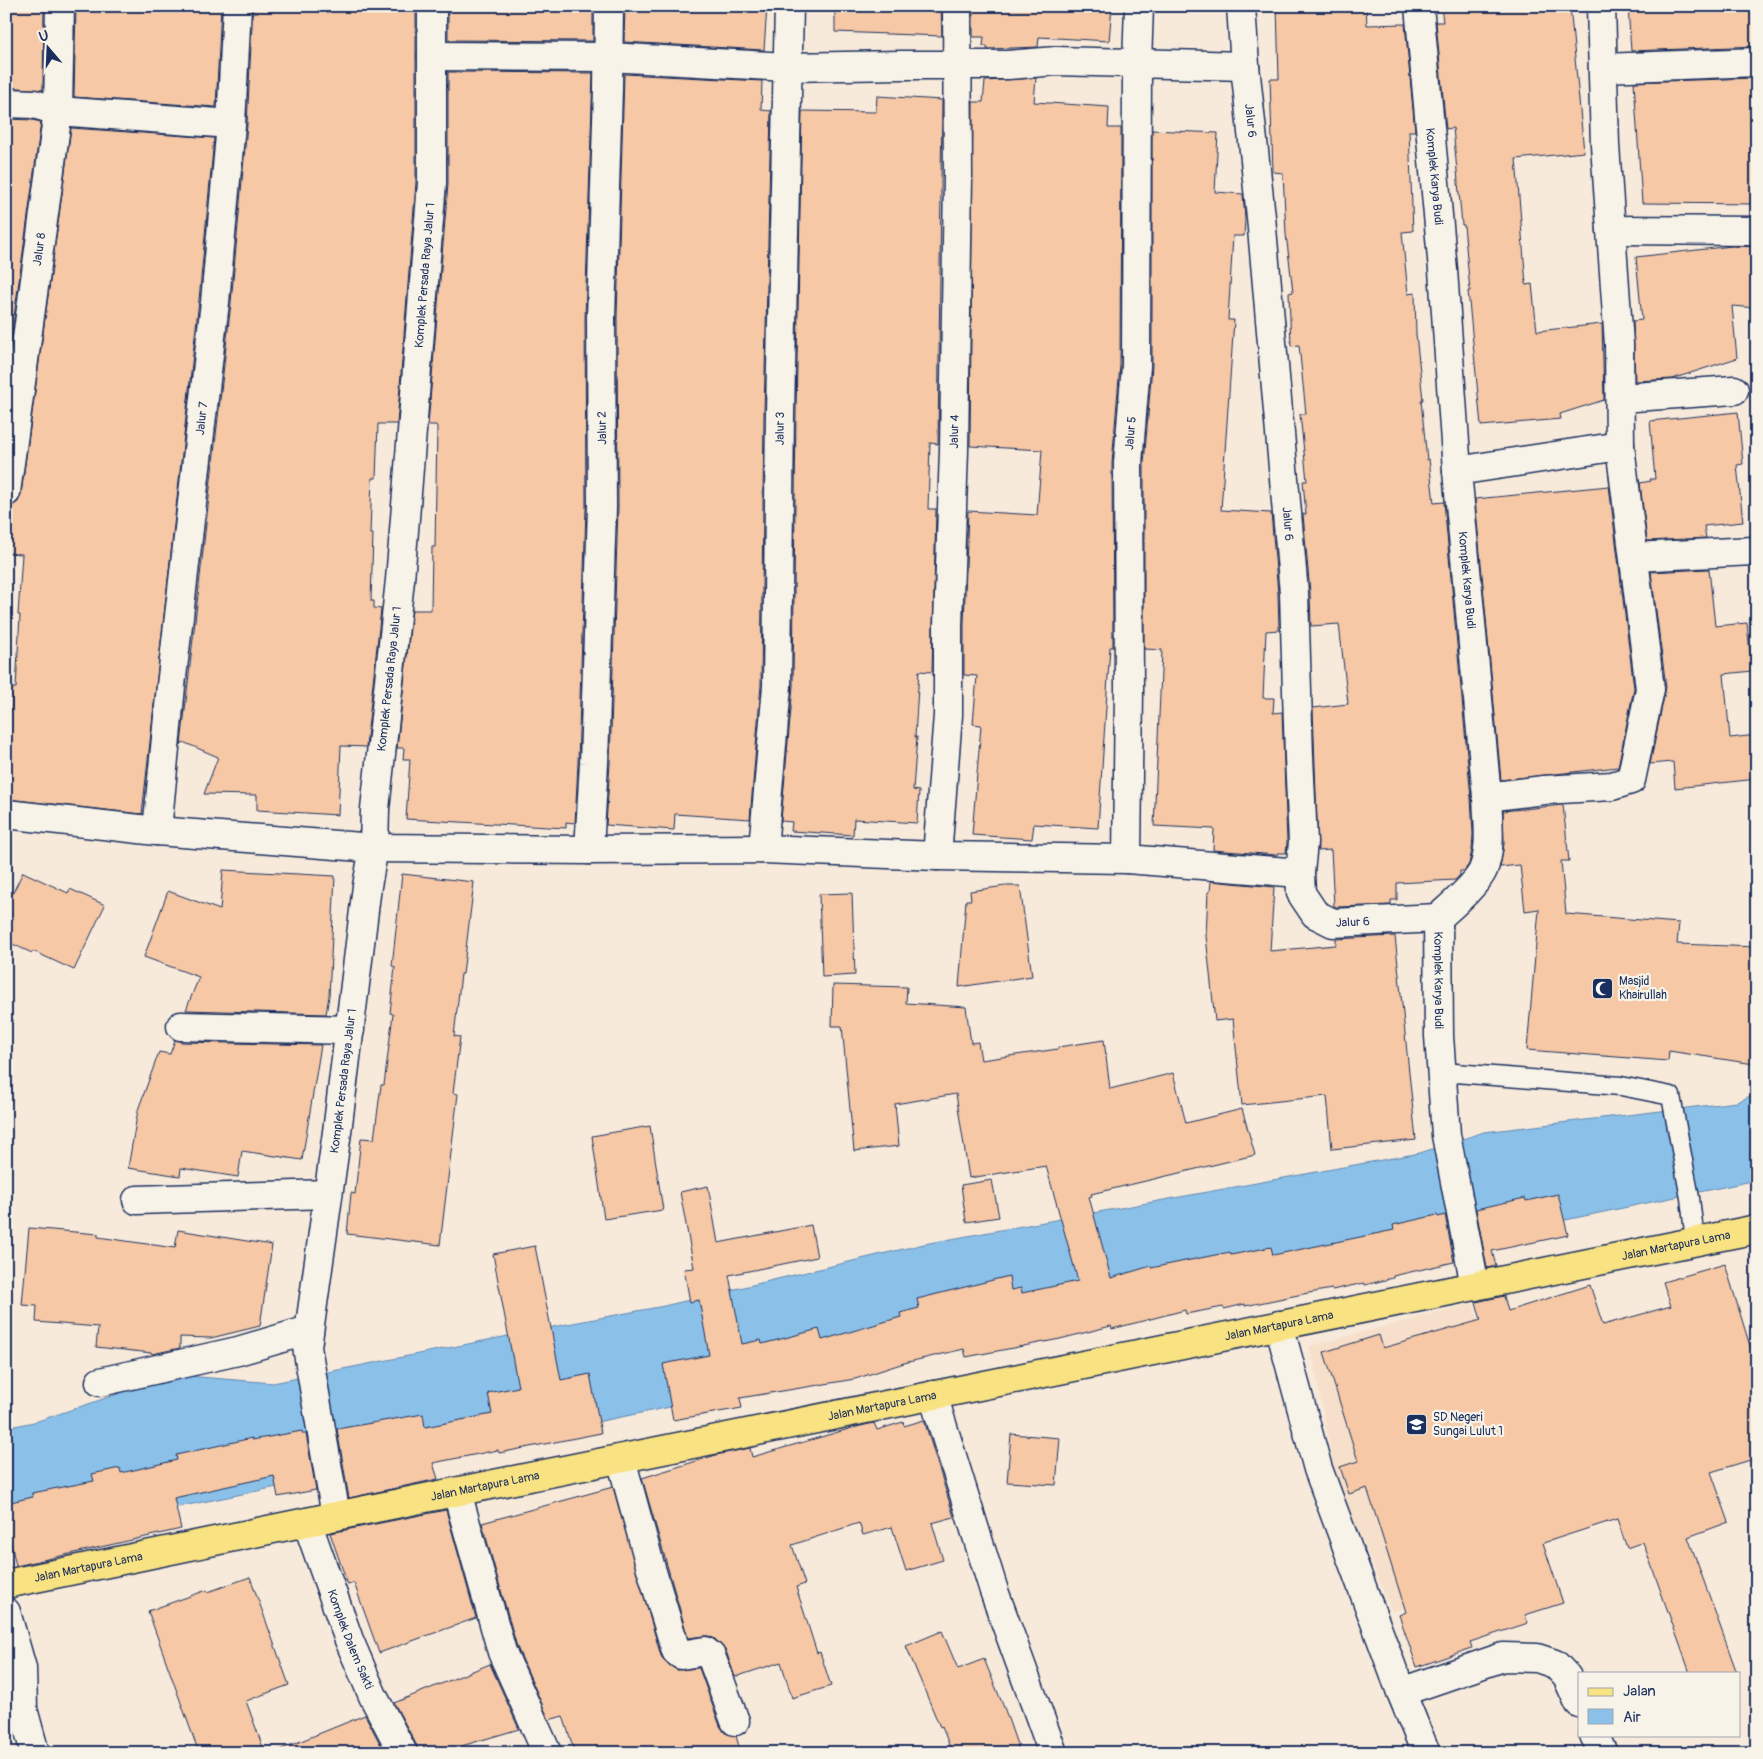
<svg xmlns="http://www.w3.org/2000/svg" width="1763" height="1759" font-family="Pangolin,sans-serif">
  <rect width="100%" height="100%" fill="#f7eadb"/>
  <filter id="ink" filterUnits="userSpaceOnUse"><feTurbulence type="fractalNoise" baseFrequency=".02" numOctaves="2"/><feDisplacementMap in="SourceGraphic" scale="10" xChannelSelector="R" yChannelSelector="G"/><feConvolveMatrix kernelMatrix="1 2 1 2 8 2 1 2 1" color-interpolation-filters="sRGB"/></filter>
  <g filter="url(#ink)">
    <path fill="#f7e0cb" d="M1473,1303L1494,1380L1550,1558L1520,1570L1392,1612L1345,1499L1334,1468L1314,1365L1309,1346Z"/>
    <path fill="#8bc1e9" stroke="#5e87b1" d="M1757,1093V1180L646,1412L6,1542V1428L38,1421L174,1375L273,1383L573,1323L664,1306L924,1244L1420,1153L1484,1132L1737,1102Z"/>
    <path fill="#f6c8a5" stroke="#1b2f5e" d="M6,6H44L43,90L6,87Z
      M76,6H221L216,107L74,97Z
      M253,6H416V182L397,424H378L376,478H372L370,534H373L371,601H374V608L381,609L366,747L341,746L338,815L257,810V795L204,794L218,757L183,742L181,745L231,303L247,125Z
      M448,6H593V41L448,40Z
      M625,6H767L764,50L624,42Z
      M835,6H941L942,36L835,32Z
      M973,6H1112L1109,41L1039,37L1038,47L987,49V46H983L984,37H973Z
      M1277,6H1366L1367,25L1405,24L1415,131H1409L1413,231L1402,232L1408,294L1415,293L1416,334L1423,400H1421L1427,460L1429,459L1434,503L1444,502L1471,798L1473,834L1472,850L1469,864L1464,871H1460V875L1455,880L1397,883V900H1391V905L1336,907L1334,906L1331,850L1318,851L1313,708L1348,704L1339,624L1311,626L1310,592L1303,514L1306,515L1303,481H1307L1300,414H1306L1299,345L1291,346L1289,293L1293,292L1286,234L1283,173L1273,172L1270,79H1279Z
      M1441,6H1570L1584,152L1516,159L1526,285L1532,284L1537,331L1602,324L1604,400L1560,414L1561,419L1481,426L1468,291H1470L1464,225H1462L1453,128L1446,129L1436,22H1443Z
      M1628,6H1757V46L1631,51Z
      M448,72L593,73L585,318L586,507L578,762L575,823L566,822V828L406,819L410,759H403L404,748H397L412,610H431L432,547H435L437,427L436,425H428L448,184Z
      M624,74L762,81L761,110L771,111L764,413L761,685L750,819L675,814L674,830L606,825L610,764L618,507L617,318Z
      M1036,78L1034,102L1109,107L1108,128H1121L1120,365L1112,463L1113,647H1110L1098,828L1034,824L1032,839L972,835L981,725L973,724L977,676L964,675V625L968,511L1037,515L1042,450L970,446L973,102H983L985,81Z
      M1757,78V204L1642,203L1634,82Z
      M877,96L942,100L938,444L930,443L928,509H936L932,672L919,671L915,737H917L913,790L919,791L917,823L854,819L853,835L791,831L792,822L781,821L793,686L796,413L802,111L876,112Z
      M6,119L32,120L41,122L6,375Z
      M71,128L214,138L199,300L142,814L6,799L12,688H16L20,615H18L22,554L6,553V507L12,506L18,502L21,494Z
      M1152,130L1218,133L1215,192L1243,194L1245,219L1244,236H1233L1228,320H1234L1221,510L1271,513L1278,594L1279,630L1266,631L1263,698H1274L1273,713L1282,712L1287,842L1286,853H1277V855L1213,850L1214,829L1154,826L1162,650L1144,649V464L1152,366Z
      M1732,246L1757,247V308L1732,306L1737,358L1672,379L1635,381L1633,321L1642,320L1636,257Z
      M1738,412L1743,464L1737,465L1743,522L1704,526L1706,538L1647,541L1640,483L1651,481L1650,479H1655L1650,421Z
      M1609,486L1634,688L1618,767L1501,780L1475,499Z
      M1709,569L1715,626L1747,623L1752,671L1724,674L1730,738L1757,735V779L1675,788L1673,762L1650,764L1666,687L1651,572Z
      M1563,805L1569,861H1561L1566,914L1679,923L1677,944L1757,947L1754,1064L1669,1051L1668,1061L1527,1050L1539,909L1525,911L1520,865L1500,867L1504,844L1503,811Z
      M223,870L335,876L329,996L326,1014L186,1010L199,977L144,957L168,891L220,910Z
      M23,872L68,893L70,889L105,905L74,970L33,951L32,953L6,941V907Z
      M402,874L474,882L463,974H461L454,1036L460,1037L453,1093L458,1094L440,1245L347,1234L351,1193L355,1194L361,1138L374,1139L381,1085H384L393,1014L390,1013L395,967L392,966Z
      M1211,881L1274,887L1270,951L1336,945V939L1395,936L1416,1140L1332,1149L1327,1096L1242,1105L1233,1019L1215,1021L1206,936L1208,892H1210Z
      M1005,886H1020L1032,976L959,987L966,900H971L970,891Z
      M852,893L855,975L822,977L819,894Z
      M833,985L907,987L906,1003L966,1007L971,1043L978,1042L981,1060L1058,1049V1047L1104,1040L1110,1089L1173,1073L1186,1123L1242,1109L1255,1155L1091,1194L1092,1196L1089,1197L1111,1278L1151,1266V1268L1230,1252L1231,1255L1271,1247L1273,1255L1394,1230L1393,1225L1437,1215L1438,1217L1445,1215L1454,1262L1393,1276V1278L1365,1285L1364,1283L1332,1290V1289L1303,1294L1245,1306V1304L1224,1309L1223,1307L1186,1314L1185,1310L1112,1329L1111,1326L1060,1339L966,1357L964,1349L904,1363L855,1379L740,1398L742,1408L673,1420L663,1364L709,1355L699,1300L690,1302L684,1269L694,1268L680,1192L708,1186L718,1243L811,1225L817,1257L729,1275L742,1344L761,1340L762,1344L819,1329L822,1340L901,1317L900,1313L919,1308L917,1299L1009,1276L1011,1290L1021,1288L1022,1293L1078,1281L1046,1166L969,1178L956,1094L895,1104L899,1146L854,1151L842,1026H832Z
      M175,1040L181,1042L321,1045L302,1160L242,1151L238,1177L181,1168L180,1176L128,1168L138,1110L159,1052L170,1054Z
      M650,1126L663,1210L604,1219L592,1136Z
      M992,1180L999,1217L966,1222L961,1185Z
      M1558,1194L1568,1235L1492,1251L1496,1266L1487,1268L1476,1209L1525,1198L1526,1201Z
      M29,1228L98,1234V1237L175,1248L178,1230L272,1245L260,1326L211,1338L180,1337V1348L152,1354V1353L96,1347L98,1327L36,1322L37,1306L22,1305Z
      M535,1246L561,1380L590,1374L601,1433L499,1453L498,1450L433,1463L438,1479L349,1498L337,1429L423,1414L425,1427L492,1414L488,1393L518,1387L493,1254Z
      M1725,1264L1757,1369V1458L1711,1472L1729,1522L1688,1537L1737,1673H1690L1643,1542L1627,1548L1617,1519L1543,1543L1563,1603L1525,1615L1528,1623L1470,1642L1472,1648L1417,1667L1399,1615L1406,1612L1367,1488L1349,1494L1340,1467L1358,1461L1324,1352L1379,1335L1383,1348L1481,1320L1476,1302L1504,1296L1508,1311L1590,1285L1603,1325L1671,1306L1663,1282Z
      M924,1420L954,1517L932,1523L943,1560L906,1571L892,1527L863,1535L859,1523L792,1545L805,1584L796,1587L817,1653L820,1652L831,1686L792,1698L781,1662L735,1677L726,1651L715,1639L709,1636H703L688,1638L642,1478L716,1455L750,1448L752,1457L852,1428L874,1423L877,1430L903,1422L904,1426Z
      M302,1431L303,1434H306L316,1490L278,1497L274,1476L174,1498L181,1529L16,1566L6,1521V1503L33,1497L32,1493L94,1481L92,1474L120,1468L121,1473L177,1460L176,1455L252,1438V1440Z
      M1011,1434L1060,1438L1056,1485L1007,1482Z
      M613,1487L661,1656L666,1663L677,1670L699,1668L720,1726L725,1733L736,1736L741,1753H575L563,1716L549,1720L517,1647L482,1523Z
      M446,1510L476,1618L379,1653L354,1583L348,1585L330,1533Z
      M250,1577L289,1685L246,1701L265,1753H199L148,1611L207,1590L208,1592Z
      M942,1631L958,1669L984,1659L1005,1710L1020,1753H952L942,1726L940,1727L906,1646Z
      M490,1664L519,1729L465,1745L444,1753H418L417,1746L394,1703Z
      M365,1715L385,1753H275L274,1752Z"/>
    <g fill="none" stroke-linecap="round" stroke-linejoin="round">
      <defs>
        <path id="lane" d="M1442,1072L1621,1086L1671,1096L1690,1198L1695,1241"/>
        <g id="street">
          <path id="s1" d="M1241,6L1245,66L1261,217L1294,593L1299,757L1303,842L1300,873L1301,893L1315,914L1333,923L1438,918"/>
          <path id="s2" d="M1419,6L1443,270L1457,471L1487,797C1488,821 1492,848 1483,870C1477,884 1450,907 1438,918L1439,1036L1446,1135L1475,1286"/>
          <path d="M432,56L608,57L788,67L901,65H1008L1056,61L1245,66"/>
          <path d="M1603,68L1757,62"/>
          <path d="M6,103L34,104L58,111L231,124"/>
          <path d="M1611,230L1757,231"/>
          <path d="M1620,398L1734,390"/>
          <path d="M1457,471L1620,446"/>
          <path id="s3" d="M6,492L58,111L60,6"/>
          <path d="M1634,557L1753,551"/>
          <path d="M1487,797L1544,790L1612,786L1631,780L1650,689L1620,446L1619,344L1605,145L1601,6"/>
          <path d="M6,814L157,831L374,848L589,850L763,849L937,856L1127,859L1300,873"/>
          <path id="s4" d="M157,831L171,686L215,302L231,124L237,6"/>
          <path id="s5" d="M763,849L777,686L780,413L789,6"/>
          <path d="M589,850L594,763L602,507L601,318L608,89L609,6"/>
          <path id="s6" d="M937,856L948,715V625L954,450L958,175L957,6"/>
          <path id="s7" d="M1127,859L1129,690L1128,463L1136,366L1137,64L1139,6"/>
          <path d="M181,1026L350,1030"/>
          <path d="M137,1200L328,1194"/>
          <path d="M1279,1325L1318,1469L1401,1692L1426,1753"/>
          <path d="M100,1382L238,1351L309,1330"/>
          <path d="M933,1395L994,1591L1053,1753"/>
          <path d="M621,1459L650,1565L676,1651L681,1655L705,1651L711,1656L735,1721"/>
          <path d="M457,1492L502,1652L547,1753"/>
          <path id="s8" d="M336,1516L307,1347L337,1132L367,886L374,848L375,809L400,580L432,183V6"/>
          <path id="s9" d="M307,1522L349,1640L373,1696L403,1753"/>
          <path d="M6,1612L22,1668L23,1709L35,1753"/>
          <path d="M1401,1692L1503,1657L1537,1658L1555,1664L1567,1677L1579,1703"/>
          <path d="M1594,1735L1603,1753"/>
        </g>
        <g id="primary">
          <path id="s10" d="M6,1584L336,1516L1757,1229"/>
        </g>
      </defs>
      <use href="#lane" stroke="#1b2f5e" stroke-width="21"/>
      <use href="#street" stroke="#1b2f5e" stroke-width="31"/>
      <use href="#primary" stroke="#1b2f5e" stroke-width="31"/>
      <use href="#lane" stroke="#f7f3e8" stroke-width="18"/>
      <use href="#street" stroke="#f7f3e8" stroke-width="28"/>
      <use href="#primary" stroke="#f8e281" stroke-width="28"/>
    </g>
  </g>
  <defs>
    <symbol id="mosque-square" viewBox="-11 -11 22 22"><rect x="-9" y="-9" width="18" height="18" rx="4" fill="#1b2f5e" stroke="#f7f3e8"/><path d="M3.5-4.9A6 6 0 1 0 3.5 4.9A5 5 0 1 1 3.5-4.9Z" fill="#fff"/></symbol>
    <symbol id="school-square" viewBox="-11 -11 22 22"><rect x="-9" y="-9" width="18" height="18" rx="4" fill="#1b2f5e" stroke="#f7f3e8"/><path d="M0-5L7-2L0 1L-7-2ZM-4 1L0 2.5L4 1V4Q0 6-4 4Z" fill="#fff"/></symbol>
  </defs>
  <g fill-rule="evenodd">
    <use href="#mosque-square" x="1590" y="976" width="25" height="25"/>
    <use href="#school-square" x="1404" y="1412" width="25" height="25"/>
  </g>
  <g text-anchor="middle" stroke-width="4.5" stroke-linejoin="round" paint-order="stroke">
    <g font-size="12" fill="#1b2f5e" stroke="#f7f3e8">
      <text dy="4" stroke="none"><textPath href="#s1" startOffset="115">Jalur 6</textPath></text>
      <text dy="4" stroke="none"><textPath href="#s2" startOffset="171">Komplek Karya Budi</textPath></text>
      <text dy="4" stroke="none"><textPath href="#s3" startOffset="245">Jalur 8</textPath></text>
      <text dy="4" stroke="none"><textPath href="#s8" startOffset="1250">Komplek Persada Raya Jalur 1</textPath></text>
      <text dy="4" stroke="none"><textPath href="#s4" startOffset="415">Jalur 7</textPath></text>
      <text transform="translate(602 428) rotate(-91)" y="4">Jalur 2</text>
      <text dy="4" stroke="none"><textPath href="#s5" startOffset="421">Jalur 3</textPath></text>
      <text dy="4" stroke="none"><textPath href="#s6" startOffset="425">Jalur 4</textPath></text>
      <text dy="4" stroke="none"><textPath href="#s7" startOffset="426">Jalur 5</textPath></text>
      <text dy="4" stroke="none"><textPath href="#s1" startOffset="520">Jalur 6</textPath></text>
      <text dy="4" stroke="none"><textPath href="#s2" startOffset="576">Komplek Karya Budi</textPath></text>
      <text dy="4" stroke="none"><textPath href="#s8" startOffset="845">Komplek Persada Raya Jalur 1</textPath></text>
      <text dy="4" stroke="none"><textPath href="#s1" startOffset="955">Jalur 6</textPath></text>
      <text dy="4" stroke="none"><textPath href="#s2" startOffset="996">Komplek Karya Budi</textPath></text>
      <text dy="4" stroke="none"><textPath href="#s8" startOffset="440">Komplek Persada Raya Jalur 1</textPath></text>
      <text dy="4" stroke="none"><textPath href="#s10" startOffset="1704">Jalan Martapura Lama</textPath></text>
      <text dy="4" stroke="none"><textPath href="#s10" startOffset="1299">Jalan Martapura Lama</textPath></text>
      <text dy="4" stroke="none"><textPath href="#s10" startOffset="894">Jalan Martapura Lama</textPath></text>
      <text dy="4" stroke="none"><textPath href="#s10" startOffset="489">Jalan Martapura Lama</textPath></text>
      <text dy="4" stroke="none"><textPath href="#s10" startOffset="84">Jalan Martapura Lama</textPath></text>
      <text dy="4" stroke="none"><textPath href="#s9" startOffset="125">Komplek Dalem Sakti</textPath></text>
    </g>
    <g font-size="12" fill="#1b2f5e" stroke="#f7f3e8" text-anchor="start">
      <text x="1619" y="985">Masjid<tspan x="1619" dy="14">Khairullah</tspan></text>
      <text x="1433" y="1421">SD Negeri<tspan x="1433" dy="14">Sungai Lulut 1</tspan></text>
    </g>
  </g>
  <rect width="1763" height="1759" fill="none" stroke="#f7f3e8" stroke-width="25"/>
  <rect x="12" y="12" width="1738" height="1734" fill="none" stroke="#1b2f5e" stroke-width="2" filter="url(#ink)"/>
  <rect x="1578" y="1672" width="162" height="65" fill="#f7f3e8" stroke="#9fa5b1"/>
  <rect x="1588" y="1688" width="25" height="8" fill="#f8e281" stroke="#9fa5b1"/>
  <text x="1623" y="1696" font-size="15" fill="#1b2f5e">Jalan</text>
  <rect x="1588" y="1709" width="25" height="15" fill="#8bc1e9" stroke="#9fa5b1"/>
  <text x="1623" y="1722" font-size="15" fill="#1b2f5e">Air</text>
  <g transform="translate(48 48) rotate(341)" stroke="#f7f3e8" stroke-width="4" paint-order="stroke">
  <path d="M0-4L9 19L0 12L-9 19Z" fill="#1b2f5e"/>
  <text y="-8" font-size="14" font-weight="bold" text-anchor="middle" fill="#1b2f5e">U</text>
  </g>
</svg>
